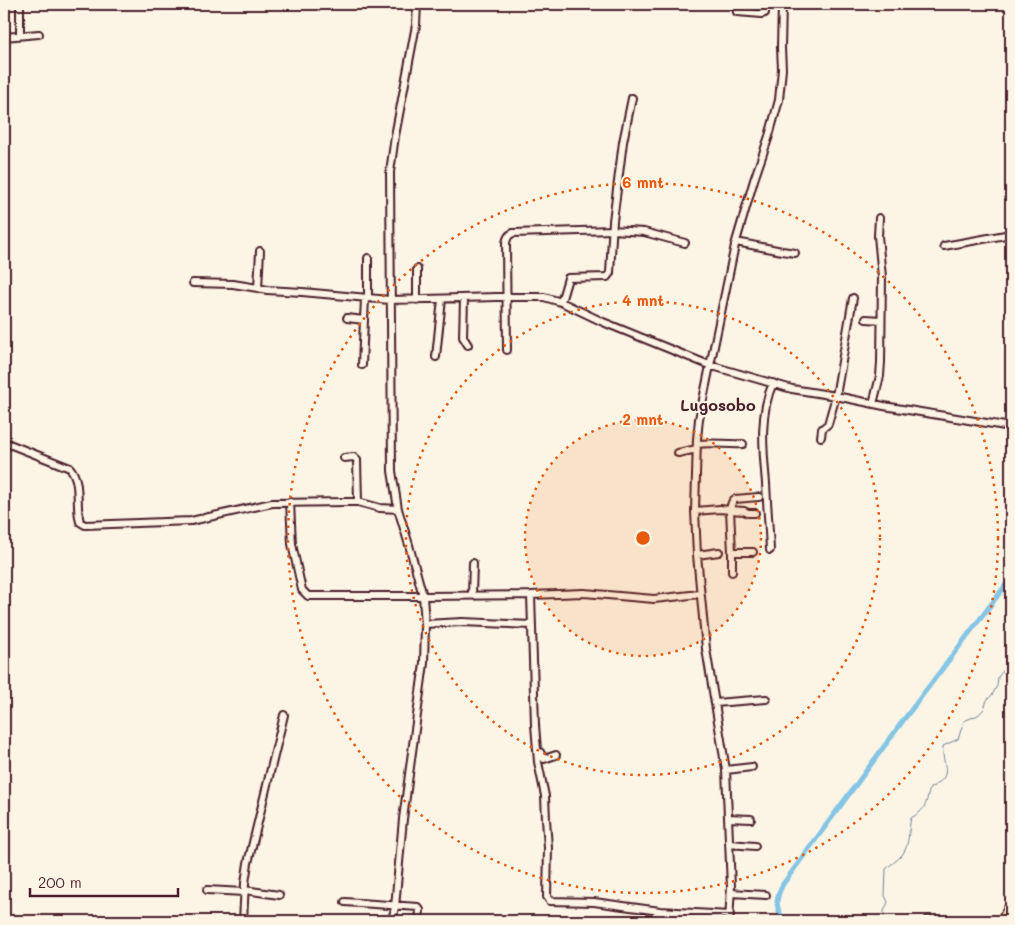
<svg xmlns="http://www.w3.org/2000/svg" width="1015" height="925" font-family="Mali,sans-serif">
  <rect width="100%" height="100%" fill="#fcf5e5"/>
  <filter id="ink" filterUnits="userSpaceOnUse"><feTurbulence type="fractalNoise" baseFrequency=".02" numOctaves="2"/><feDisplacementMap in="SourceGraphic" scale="10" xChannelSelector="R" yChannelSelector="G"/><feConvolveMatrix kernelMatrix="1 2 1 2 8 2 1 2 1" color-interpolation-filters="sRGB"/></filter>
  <g filter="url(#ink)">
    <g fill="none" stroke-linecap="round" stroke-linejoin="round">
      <path stroke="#6d839b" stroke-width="1" d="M883,921L884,920V911L888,902L885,896L886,869C891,864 898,860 902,855C910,845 908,830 911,818C927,809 925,805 930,788C956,775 941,766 943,746L958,739L964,721L978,715L984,709L987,700L992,695L997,686L998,677L1011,661"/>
      <path stroke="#84c5e5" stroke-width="5" d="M784,921C775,907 775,899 783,884L905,718L1011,578"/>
      <defs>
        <path id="minor" d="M20,4V35
          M735,4L737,12L762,14L765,13L766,4
          M4,37L39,34
          M736,242L782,251L795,253
          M944,246L1011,234
          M260,251L258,288L267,290L302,292L390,300L496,297H544L561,302L603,322L709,365L792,389L836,396L884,406L1011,427
          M417,269V300
          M193,283L233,284L258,288
          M368,298V258
          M464,298L463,337L468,345
          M561,302L568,278L607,277L610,273L613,221L623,142L632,98
          M347,318L364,320
          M866,319L881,320
          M507,350L506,243C507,238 508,235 513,233L613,230L644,232L685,243
          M436,357L442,299
          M362,365L365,298
          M873,404L880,376L881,362L882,277L878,236L879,218
          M821,437L822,429L828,424L836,396L853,298
          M4,442L70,468C82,482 75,505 80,522L85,525L191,521L272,503L347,502H358L380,508L398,509L409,545L423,596L531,595L584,593L654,599L700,594
          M697,444C713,442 728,445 743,444
          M678,453L697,449
          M344,458L354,457L357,460L358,502
          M290,502L292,544L302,590L308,596H423L425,625L424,663L403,819L395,907L392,921
          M398,509L392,471L390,172L395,136L416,25L417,4
          M695,511L720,509L730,510L732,552V572
          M755,513H748L744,511L730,510C731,506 731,501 735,499L759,497
          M770,550C769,527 767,505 766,483C763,450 759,414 773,383
          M732,552H753
          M697,555L719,552
          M472,595L473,563
          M531,595L535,725L538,762L545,796L546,819L548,848L547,897L550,901L594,902L660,911L730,915
          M425,624L462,622L532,625
          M715,703L766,699
          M537,752H540L544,759L556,755
          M726,770L752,767
          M728,818L751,819
          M729,844L755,846
          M207,890L244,892
          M245,890L279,895
          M731,893L766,895
          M345,902L418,907L420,910L419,921
          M928,920L930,921
          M243,921L245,883L248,863L284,715
          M660,921V911
          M729,921L731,887L726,770L706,649L697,555L695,511L697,439L699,419L735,245L754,180L769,136L779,100L782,69L781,48L782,4"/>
        <path id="major" d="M1001,921L1011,904"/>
      </defs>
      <use href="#minor" stroke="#4a1f2b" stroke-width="10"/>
      <use href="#major" stroke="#4a1f2b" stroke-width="11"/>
      <use href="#minor" stroke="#fcf5e5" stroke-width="6"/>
      <use href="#major" stroke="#f5e382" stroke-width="8"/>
    </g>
  </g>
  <circle cx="643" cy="538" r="118" fill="#e8590c" fill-opacity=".12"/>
  <g fill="none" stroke="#e8590c" stroke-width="2.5" stroke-dasharray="2.5 5">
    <circle cx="643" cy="538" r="118"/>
    <circle cx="643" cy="538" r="237"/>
    <circle cx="643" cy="538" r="355"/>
  </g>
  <g text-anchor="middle" stroke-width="4" stroke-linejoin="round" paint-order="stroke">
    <g font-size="16" font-weight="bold" fill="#4a1f2b" stroke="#fcf5e5">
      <text x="718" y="411">Lugosobo</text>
    </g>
  </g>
  <circle cx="643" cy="538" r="8" fill="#e8590c" stroke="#fcf5e5" stroke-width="2.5"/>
  <g font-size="15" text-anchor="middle" font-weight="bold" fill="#e8590c" stroke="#fcf5e5" stroke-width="4" stroke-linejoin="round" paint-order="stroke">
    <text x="643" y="188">6 mnt</text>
    <text x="643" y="306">4 mnt</text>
    <text x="643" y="425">2 mnt</text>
  </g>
  <rect width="1015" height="925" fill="none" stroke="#fcf5e5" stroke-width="20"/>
  <rect x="10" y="10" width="995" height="905" fill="none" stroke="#4a1f2b" stroke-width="2" filter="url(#ink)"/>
  <path d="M30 888v8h148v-8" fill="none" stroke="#4a1f2b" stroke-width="2.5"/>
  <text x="38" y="888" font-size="15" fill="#4a1f2b" stroke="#fcf5e5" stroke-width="4" paint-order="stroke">200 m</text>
</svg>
